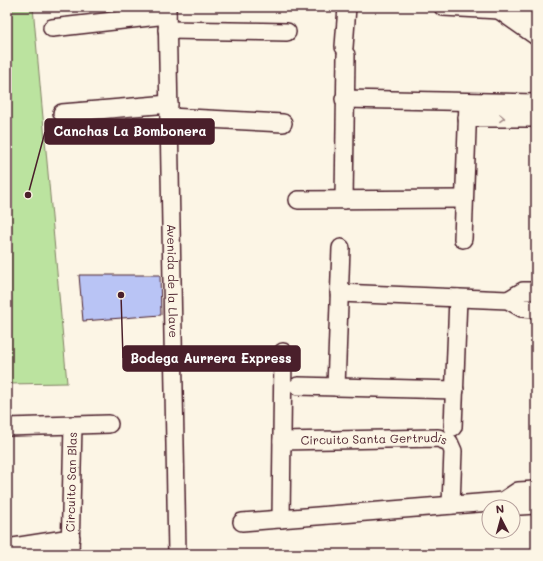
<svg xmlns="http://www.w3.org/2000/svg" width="543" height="561" font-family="Mali,sans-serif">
  <rect width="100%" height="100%" fill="#fcf5e5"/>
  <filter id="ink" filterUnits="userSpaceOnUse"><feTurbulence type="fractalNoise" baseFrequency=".025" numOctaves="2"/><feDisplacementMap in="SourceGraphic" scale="8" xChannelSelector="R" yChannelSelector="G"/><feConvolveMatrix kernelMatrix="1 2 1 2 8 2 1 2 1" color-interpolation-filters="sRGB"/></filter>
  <g filter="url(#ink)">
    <path fill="#bbe39f" stroke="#828165" d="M7,7H33L67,383L7,384Z"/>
    <path fill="#b9c4f5" stroke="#4a1f2b" d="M79,275H160L161,315L83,321Z"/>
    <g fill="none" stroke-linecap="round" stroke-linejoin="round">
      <defs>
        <g id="minor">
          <path id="s1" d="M167,7L177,554"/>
          <path d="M443,7L499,10L515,9L522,12L536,22"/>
          <path d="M499,10L536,36"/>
          <path d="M52,28L167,15"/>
          <path d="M167,30L287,32"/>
          <path d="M344,47L347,7"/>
          <path d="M344,99L536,103"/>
          <path d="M62,113L169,104"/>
          <path d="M169,117L283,123"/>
          <path d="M467,118H536"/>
          <path d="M298,200L464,199"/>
          <path d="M344,200L346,55"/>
          <path d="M463,239L468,102"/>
          <path d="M339,293L508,300L522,308L536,309"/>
          <path d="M508,300L523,291H536"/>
          <path d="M298,386L455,390"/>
          <path d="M336,387L341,248"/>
          <path d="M7,427L109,424"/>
          <path d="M453,427L458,298"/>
          <path id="s2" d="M282,441L438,438L449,442L453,451L451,505"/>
          <path d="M503,501L518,491L536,490"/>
          <path d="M281,519L283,352"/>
          <path d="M242,522L503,501L520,506L536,505"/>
          <path d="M7,548L71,538"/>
          <path id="s3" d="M70,554L73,425"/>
        </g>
      </defs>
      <use href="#minor" stroke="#4a1f2b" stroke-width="20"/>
      <use href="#minor" stroke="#fcf5e5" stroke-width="17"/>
    </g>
    <defs><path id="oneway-chevron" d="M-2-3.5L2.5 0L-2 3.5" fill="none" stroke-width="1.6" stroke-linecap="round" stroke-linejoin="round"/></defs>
    <use stroke="#a38a88" href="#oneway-chevron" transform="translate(502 118) rotate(1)"/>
  </g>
  <g text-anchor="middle" stroke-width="3" stroke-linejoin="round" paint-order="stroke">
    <g font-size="12" fill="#4a1f2b" stroke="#fcf5e5">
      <text dy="4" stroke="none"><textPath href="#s1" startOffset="274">Avenida de la Llave</textPath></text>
      <text dy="4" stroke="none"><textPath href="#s2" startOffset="92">Circuito Santa Gertrudis</textPath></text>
      <text dy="4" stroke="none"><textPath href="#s3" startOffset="72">Circuito San Blas</textPath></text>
    </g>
  </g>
  <path fill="none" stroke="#4a1f2b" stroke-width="1.5" d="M28 195L45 132M121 295L123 358"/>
  <g fill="#4a1f2b" stroke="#fcf5e5" stroke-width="1.5">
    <circle cx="28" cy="195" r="4"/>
    <circle cx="121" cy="295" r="4"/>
  </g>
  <g fill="#4a1f2b" stroke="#4a1f2b" stroke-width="1.5">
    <rect x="45" y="119" width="169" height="25" rx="4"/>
    <rect x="123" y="346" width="177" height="25" rx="4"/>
  </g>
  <g font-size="13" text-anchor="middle" font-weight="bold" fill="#fff">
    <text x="130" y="136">Canchas La Bombonera</text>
    <text x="211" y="363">Bodega Aurrera Express</text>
  </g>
  <rect width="543" height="561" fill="none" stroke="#fcf5e5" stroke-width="24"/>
  <rect x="12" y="12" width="519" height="537" fill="none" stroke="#4a1f2b" stroke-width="1.5" filter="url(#ink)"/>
  <g transform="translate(501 519) rotate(354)"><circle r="19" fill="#fcf5e5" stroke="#b59f9b"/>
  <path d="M0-3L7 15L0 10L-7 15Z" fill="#4a1f2b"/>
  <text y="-6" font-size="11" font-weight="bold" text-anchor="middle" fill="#4a1f2b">N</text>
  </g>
</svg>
